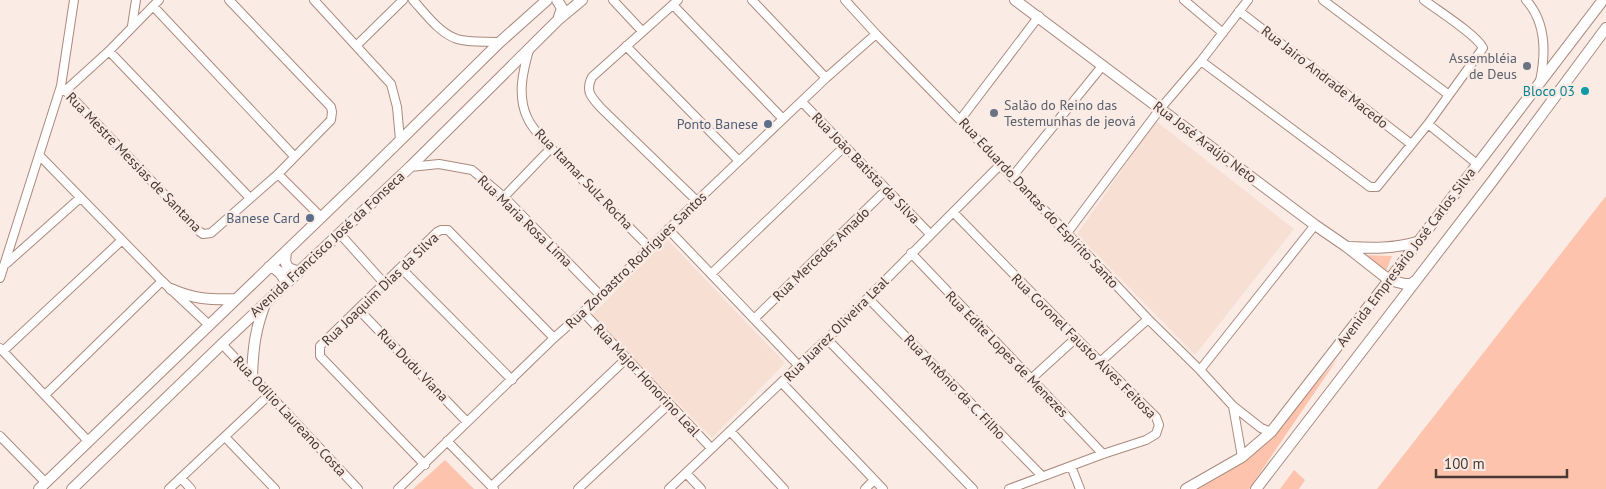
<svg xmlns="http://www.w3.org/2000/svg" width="1606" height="489" font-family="'PT Sans',sans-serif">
  <rect width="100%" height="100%" fill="#faebe5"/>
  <path fill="#f7dfd4" d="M1156,121L1294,229L1195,355L1077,234Z
    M667,239L785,363L712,438L591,316Z"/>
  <path fill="#fdc3ac" d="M1606,196V489H1377Z
    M1362,255L1392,256L1386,271Z
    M1338,358L1249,489H1194L1275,432Z
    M445,460L474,489H413Z
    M1294,470L1305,480L1299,489H1280Z"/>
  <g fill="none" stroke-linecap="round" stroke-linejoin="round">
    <defs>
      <path id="street" d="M314,0L391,84L397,107L400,140
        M413,0C425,13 439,33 457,39C470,43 486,41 500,42
        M613,0L642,31
        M678,0L592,77C585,91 591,97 601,108L697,201
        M752,0L826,78
        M845,0L876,34L960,120L1000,165L1067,233L1148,319L1200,370L1233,406L1261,428L1271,432
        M1184,0L1223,33
        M1323,0L1449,95
        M1526,0C1546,22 1546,53 1540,81
        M673,5L783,119
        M153,6L294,156
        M1239,11L1411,144
        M132,26L136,0
        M357,45L403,0
        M626,46L739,161
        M529,50C523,71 517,95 527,117C533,132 557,154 569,166C595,193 622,220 649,247
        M109,51L250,198
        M1201,61L1370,187H1377L1428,124L1483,48C1477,35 1437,10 1424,0
        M61,86L200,232L203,234L211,233L278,174L331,120L332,112L331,107L229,0
        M65,91L109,51L159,0
        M802,102L930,234
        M960,120L1039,16
        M1428,124L1477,164
        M40,156L162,281L209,325
        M410,167L439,164L472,170L504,197L601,296
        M278,174L321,217
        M1012,177L1103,65
        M504,197L551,148
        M953,212L1076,338L1156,417L1159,425L1156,434L1146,440L1103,454L1009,489
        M668,229L799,366
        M1067,233L1160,109L1201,61L1248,0
        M340,234L384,283
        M911,253L1103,454
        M7,263L80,198
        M401,268L512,380
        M711,274L844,147
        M0,278L61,86L74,0
        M868,298L1042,476
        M358,309L467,422
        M583,312L711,448
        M755,318L886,190
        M827,339L973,489
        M222,344L358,489
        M0,348L88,441
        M3,351L122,240
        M1100,362L1148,319
        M1200,370L1315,225
        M1031,379L1076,338
        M782,383L883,489
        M45,395L162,281
        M1233,406L1242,457
        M730,431L784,489
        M0,436L45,482
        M225,437L275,489
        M447,441L494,489
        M425,465L320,356V346L324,342L437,232L441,230H448L554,338
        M1071,466L1080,489
        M686,473L701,489
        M181,478L191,489
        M492,486L627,358
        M169,489L269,395
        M398,489L554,338L601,296L697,201L826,78L876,34
        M578,489L669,404
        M669,489L827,339L1000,165
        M865,489L874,480"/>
      <path id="secondary" d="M557,0L562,8L558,20
        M1015,0L1315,225L1347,247L1389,280L1405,284H1411L1415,281
        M1347,247C1372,248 1393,249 1417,242
        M286,252L285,261L288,268L299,272
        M269,267C278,268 283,275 286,284
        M171,289C194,299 210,300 235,299
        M252,376C253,349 255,330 265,304
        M39,489L359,181L500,42L547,0
        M72,489L222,344L410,167L558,20L582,0
        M1186,489L1242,457L1271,432L1389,280L1603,0
        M1256,489L1494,179L1606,28"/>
    </defs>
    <use href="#street" stroke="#ab8a7c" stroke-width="10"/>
    <use href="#secondary" stroke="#ab8a7c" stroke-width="12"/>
    <use href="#street" stroke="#fff" stroke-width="8"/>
    <use href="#secondary" stroke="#fff" stroke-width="10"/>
  </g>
  <g fill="#6b7280" stroke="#faebe5" stroke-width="2">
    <circle cx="1527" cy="66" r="5"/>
    <circle cx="994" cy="113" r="5"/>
  </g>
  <circle fill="#0f9aa8" stroke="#faebe5" stroke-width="2" cx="1585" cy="91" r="5"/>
  <g fill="#5c6f8a" stroke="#faebe5" stroke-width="2">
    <circle cx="768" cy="124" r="5"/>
    <circle cx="310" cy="218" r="5"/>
  </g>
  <g text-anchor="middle" stroke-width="5" stroke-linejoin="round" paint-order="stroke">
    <g font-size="14" fill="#5b616d" stroke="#faebe5" text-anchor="end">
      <text x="1517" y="63">Assembléia<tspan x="1517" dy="16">de Deus</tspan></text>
      <text x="1004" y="110" text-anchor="start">Salão do Reino das<tspan x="1004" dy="16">Testemunhas de jeová</tspan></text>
    </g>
    <g font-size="14" fill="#473933" stroke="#faebe5">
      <text transform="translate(1325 77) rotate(38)" y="5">Rua Jairo Andrade Macedo</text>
      <text transform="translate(1205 142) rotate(37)" y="5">Rua José Araújo Neto</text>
      <text transform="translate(134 162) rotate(46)" y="5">Rua Mestre Messias de Santana</text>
      <text transform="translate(866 168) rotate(46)" y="5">Rua João Batista da Silva</text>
      <text transform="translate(584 179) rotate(46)" y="5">Rua Itamar Sulz Rocha</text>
      <text transform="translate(1039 203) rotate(47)" y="5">Rua Eduardo Dantas do Espírito Santo</text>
      <text transform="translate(525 221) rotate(44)" y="5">Rua Maria Rosa Lima</text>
      <text transform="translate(327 244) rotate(-43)" y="5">Avenida Francisco José da Fonseca</text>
      <text transform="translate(821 254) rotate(-44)" y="5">Rua Mercedes Amado</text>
      <text transform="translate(1406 257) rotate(-53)" y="5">Avenida Empresário José Carlos Silva</text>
      <text transform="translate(636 260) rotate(-44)" y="5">Rua Zoroastro Rodrigues Santos</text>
      <text transform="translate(380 289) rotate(-44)" y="5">Rua Joaquim Dias da Silva</text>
      <text transform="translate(836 329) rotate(-45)" y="5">Rua Juarez Oliveira Leal</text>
      <text transform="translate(1084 346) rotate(45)" y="5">Rua Coronel Fausto Alves Feitosa</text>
      <text transform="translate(1007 354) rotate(46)" y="5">Rua Edite Lopes de Menezes</text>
      <text transform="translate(413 365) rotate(46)" y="5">Rua Dudu Viana</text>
      <text transform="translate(647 380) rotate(47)" y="5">Rua Major Honorino Leal</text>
      <text transform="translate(955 387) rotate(46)" y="5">Rua Antônio da C. Filho</text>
      <text transform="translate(290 416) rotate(47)" y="5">Rua Odílio Laureano Costa</text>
    </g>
    <g font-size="14" fill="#0d838f" stroke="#faebe5" text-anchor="end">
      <text x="1575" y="96">Bloco 03</text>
    </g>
    <g font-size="14" fill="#4e5e75" stroke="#faebe5" text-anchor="end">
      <text x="758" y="129">Ponto Banese</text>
      <text x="300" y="223">Banese Card</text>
    </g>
  </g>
  <path d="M1436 469v8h131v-8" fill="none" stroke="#473933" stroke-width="2.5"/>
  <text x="1444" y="469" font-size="15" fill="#473933" stroke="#faebe5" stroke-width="4" paint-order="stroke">100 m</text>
</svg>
